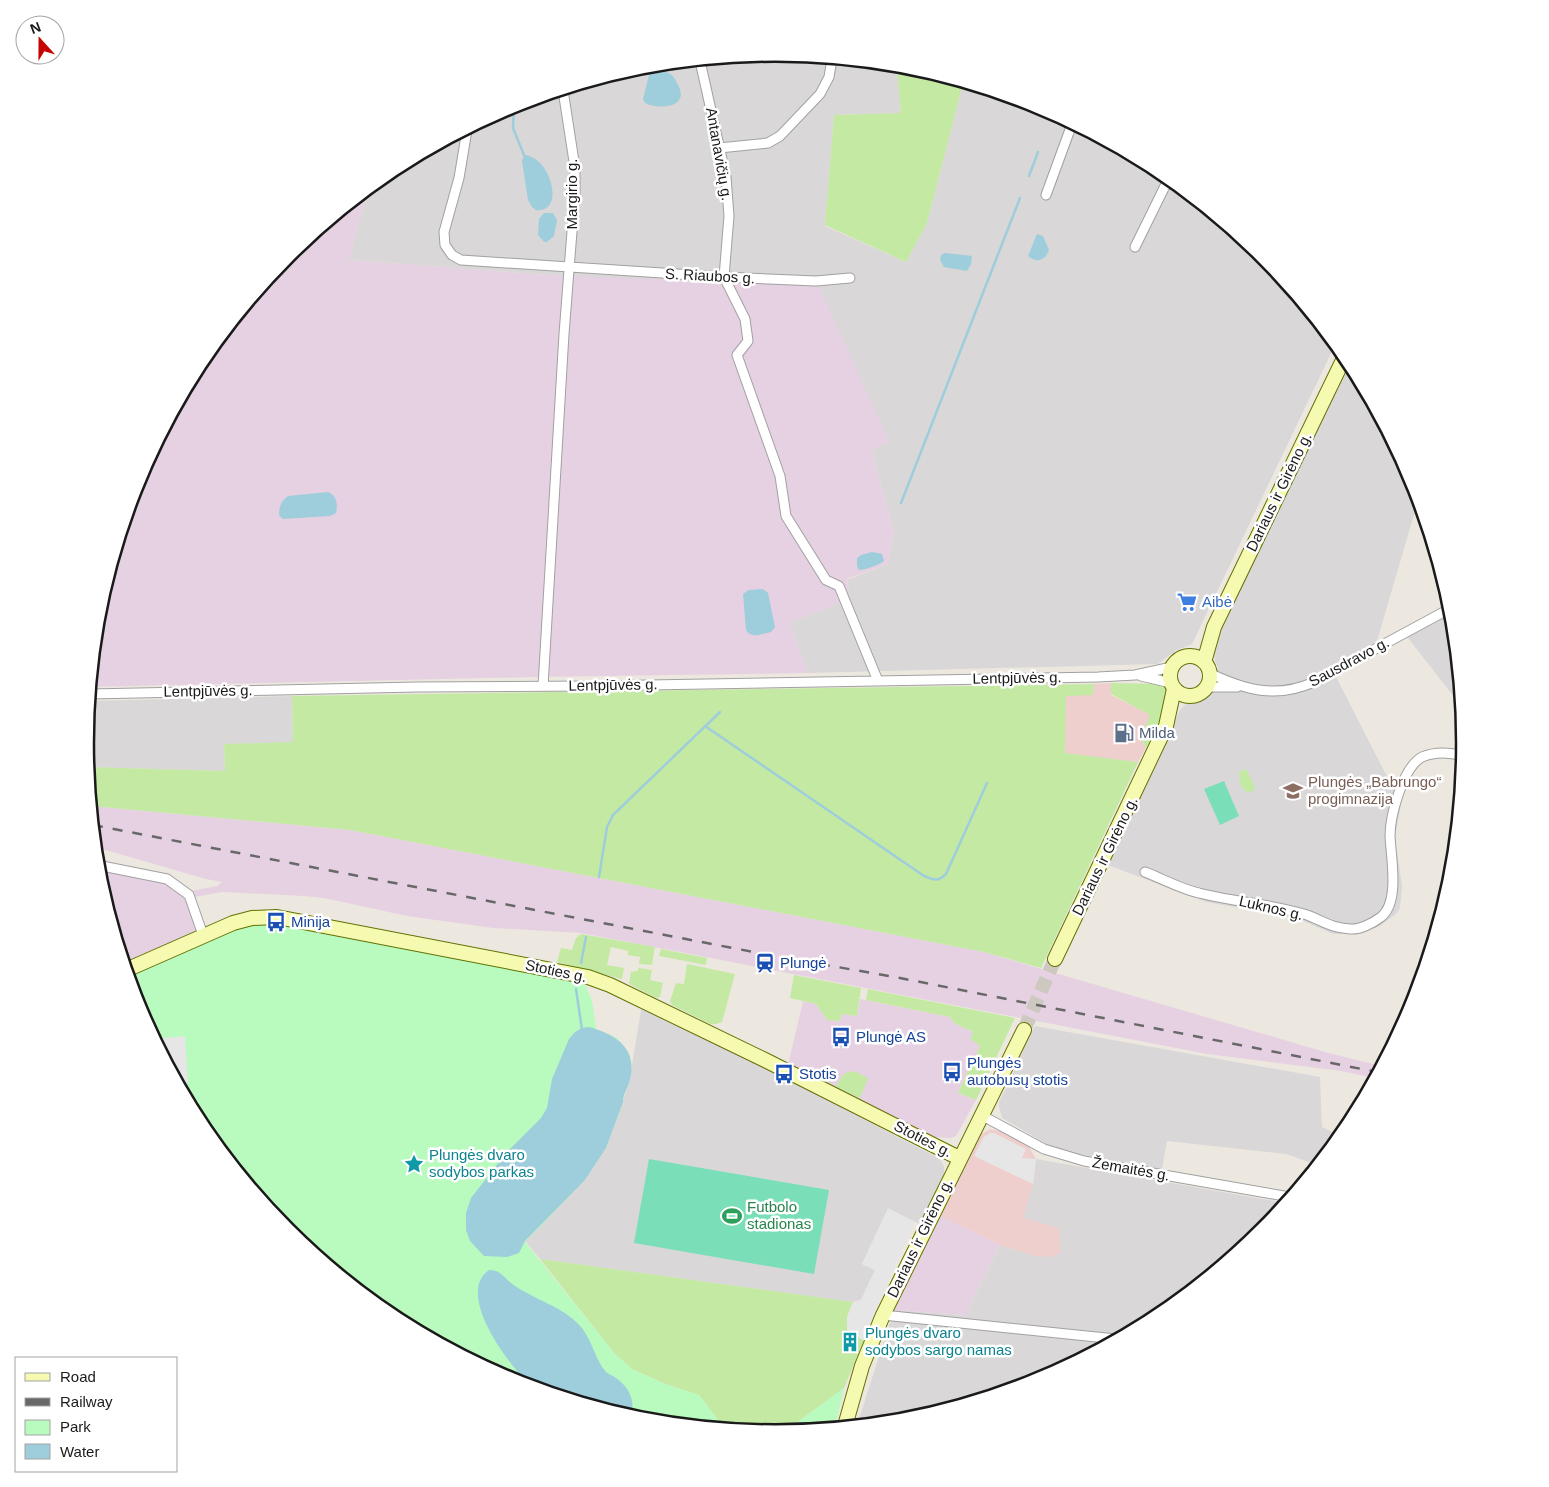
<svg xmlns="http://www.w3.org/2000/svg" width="1549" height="1487" font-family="Helvetica,sans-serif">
  <rect width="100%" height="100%" fill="#ede8df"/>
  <path fill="#d9d7d7" d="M775,54L909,67L921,70L897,69L901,113L834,115L825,226L906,262L927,223L963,83L1039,106L1158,170L1262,256L1335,345L1192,644L1175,651L1158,664L808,673L789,623L850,599L847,580L888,564L894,532L871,450L889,441L562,276L349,260L368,189L392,170L511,106L640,67Z
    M1348,360L1412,480L1418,501L1377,641L1331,667L1401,804L1395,838L1402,886L1400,908L1396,914L1380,926L1359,934H1333L1299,919L1206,902L1108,865L1180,710L1187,703L1211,692L1215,682L1218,667L1215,661L1214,655L1224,621Z
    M1449,604L1451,609L1461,706L1401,629Z
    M292,696L293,743L224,744L225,771L87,767L85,743L89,701Z
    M642,1004L940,1159L944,1166V1175L920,1224L888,1209L862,1264L875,1270L861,1300L853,1302L816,1297L540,1259L525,1241L585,1180L606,1148L629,1083Z
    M1035,1026L1320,1077L1322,1127L1337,1134L1335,1143L1317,1165L1286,1154L1167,1141L1162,1169L1068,1152L1052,1147L1002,1118L999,1107V1102L1013,1074L1018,1056Z
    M1036,1159L1285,1203L1262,1231L1157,1317L1038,1381L909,1420L857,1425L894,1310L965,1315L1000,1245L1035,1256L1059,1228L1023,1218L1033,1184Z"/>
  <path fill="#efcfcd" d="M1111,683V695L1151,715L1141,738L1146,748L1138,762L1065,754V695H1093L1094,684Z
    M990,1129L1008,1133L1029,1147L1036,1159L1033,1184L1023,1218L1059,1228L1061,1252L1053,1257L1035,1256L1000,1245L940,1216L980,1135Z"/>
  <path fill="#e6d1e2" d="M368,189L349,260L562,276L818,284L889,441L871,450L894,532L888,564L847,579L850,599L789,623L808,673L536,677L90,687L98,609L137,479L201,360L287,256Z
    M91,806L350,830L984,952L1325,1052L1381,1066L1374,1078L1341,1071L1207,1054L581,933L493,928L407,916L324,898L303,896L223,892L194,897L191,891L217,886L222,882L206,879L95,847Z
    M97,870L138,877L168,885L179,892L190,904L199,930L124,964L98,878Z
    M860,999L950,1017L954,1023L973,1032L980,1046L958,1093L976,1100L956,1136L951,1138L934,1137L788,1065L803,1001L816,1004L827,1020L839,1021L842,1014L857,1016Z
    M940,1216L1000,1245L965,1315L894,1310Z"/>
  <path fill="#c4e9a3" d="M897,69L921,70L963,83L927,223L906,262L825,225L834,115L901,113Z
    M1111,683L1162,684C1181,696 1154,734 1146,748L1141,738L1150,715L1111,694Z
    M1094,684L1093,695L1066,696L1065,753L1138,762L1041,968L984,952L350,830L91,806L87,767L225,771L224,744L293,742L292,696Z
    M1246,769L1255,787L1254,790L1250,792L1244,791L1240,783L1239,772Z
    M581,934L655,947L652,965L639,964L640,957L628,955V951L611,947L607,965L624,968L622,979L557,962L561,948L572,950L576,938Z
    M661,949L707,958L706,965L659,956Z
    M687,964L735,974L722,1022L716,1024H710L672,1005L670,1001L676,983L684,984Z
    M639,968L652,970L650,980L663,983L660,997L656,998L631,985L629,983L631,972L637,971Z
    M794,975L861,988L857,1016L842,1014L840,1021L827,1020L816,1004L790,998Z
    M868,989L1015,1018L976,1100L958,1093L980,1046L970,1039L973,1032L954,1023L950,1017L866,1000Z
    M854,1071L868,1078L860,1098L835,1087L845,1073Z
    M540,1259L853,1302L847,1317V1333L864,1340L844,1388L784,1432L774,1433L724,1428L699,1395L665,1384L632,1369L615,1354Z"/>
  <path fill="#b9fabf" d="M247,923H273L584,982L592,1001L596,1029L617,1038L629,1053L632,1064L629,1083L624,1094L623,1102L606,1148L585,1180L525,1242L615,1354L632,1369L665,1384L699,1395L724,1428L640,1420L510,1381L391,1317L287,1231L201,1126L137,1007L128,976Z
    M844,1388L835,1427L784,1432Z"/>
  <path fill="#7adfb9" d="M1224,781L1239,816L1220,825L1204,789Z
    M649,1159L829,1190L814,1274L634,1243Z"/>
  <path fill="#e6e6e6" d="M185,1036L188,1083L178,1084L154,1039Z
    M990,1133H994L1026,1149L1022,1158L1036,1159L1033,1184L974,1156L983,1138Z
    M888,1208L915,1222L878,1304L864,1340L847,1333V1317L853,1302L861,1300L875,1270L862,1264Z"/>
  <path fill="#9ecddc" d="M666,72C672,74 674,77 677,83C692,108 659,110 645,103L643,99L649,75L652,73Z
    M524,155C551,156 566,214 536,210L532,207L528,200L522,161Z
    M544,213H553L557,220L554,236L547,242H544L538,235L539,219Z
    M1037,234L1043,236L1049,250C1045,260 1038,264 1028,256Z
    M945,253L972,256L971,264L967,271L944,267L940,260L941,255Z
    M328,492C337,496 338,504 336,513L330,516L283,519L279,515C279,507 281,501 288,496Z
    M872,552L882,554L884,561C880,565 864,570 859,570L857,566V558L861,555Z
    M763,589L768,593L775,627L771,632C762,634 751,639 746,630L743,594L749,590Z
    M589,1027C618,1035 639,1050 629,1083C626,1091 623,1095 623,1102L606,1148L585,1180L525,1241L519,1253L507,1257L484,1256L470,1241L466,1230V1213L471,1198L507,1152L541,1118L547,1108L552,1079L569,1039L575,1032L582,1028Z
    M489,1270C501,1270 503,1277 511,1283C533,1300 564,1306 582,1328C592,1341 596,1361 606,1372C609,1374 613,1376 616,1378C628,1386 638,1403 629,1417L533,1387C511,1369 454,1294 489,1270Z"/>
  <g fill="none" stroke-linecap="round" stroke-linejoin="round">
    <path stroke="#9ecddc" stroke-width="2.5" d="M514,105L513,128L524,155
      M1029,176L1038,152
      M901,503L1020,198
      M705,726L924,876C934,880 938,882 946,874L987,783
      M599,877L607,827L613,815L720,712
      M581,963L586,937
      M576,989L582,1030"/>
    <path stroke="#cdc9c1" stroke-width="14" stroke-dasharray="14 7" stroke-linecap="butt" d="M1024,1030L1055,959"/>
    <defs>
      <path id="minor" d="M700,61L726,177L729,216L724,277L745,319L748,341L737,355L780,476L786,516L826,580L839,586L878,681
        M467,130L459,178L444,232L445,245L452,255L461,260L724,277L816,281L850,278
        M719,148L768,143L780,136L820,94L829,77L832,59
        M1046,195L1072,124
        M1135,247L1165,186L1173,182
        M1209,673C1245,690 1276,699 1314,682L1451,608
        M1141,676L1171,683
        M543,686L564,334L575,193V168L563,90
        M1206,687H1237
        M90,694L417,687L590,686L1098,677L1135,675L1172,667
        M97,865L167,879L189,895L203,935
        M1145,872C1163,879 1181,889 1199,893C1234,902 1272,904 1307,915C1323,921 1331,928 1350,929C1360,930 1373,923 1381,917C1400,902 1391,858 1390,836C1390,816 1403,767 1422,757C1436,751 1449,752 1463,756
        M981,1115L1044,1149L1084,1161L1290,1197
        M883,1315L1116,1339"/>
      <path id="secondary" d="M1170 676a20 20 0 1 1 40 0a20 20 0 1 1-40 0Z
        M1204,662L1214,627L1345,356
        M1055,959L1166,726L1174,689
        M126,970L233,923L252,918L277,917L588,977L610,985L767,1061L959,1158
        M845,1426L862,1366L883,1315L1024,1030"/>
    </defs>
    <use href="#minor" stroke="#a1a1a1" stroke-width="11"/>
    <use href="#secondary" stroke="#637003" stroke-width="16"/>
    <use href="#minor" stroke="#fff" stroke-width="9"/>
    <use href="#secondary" stroke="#f5fab0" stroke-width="14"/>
    <path stroke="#686868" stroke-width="2.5" stroke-dasharray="10 10" stroke-linecap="butt" d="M93,825L769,955L900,978L1377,1072"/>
  </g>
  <defs>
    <symbol id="supermarket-bare" viewBox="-9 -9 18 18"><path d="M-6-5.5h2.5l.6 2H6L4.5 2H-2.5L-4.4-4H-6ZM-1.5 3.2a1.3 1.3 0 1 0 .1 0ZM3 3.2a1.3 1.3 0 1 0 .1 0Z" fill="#3f7fe0" stroke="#fff" stroke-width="2.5" paint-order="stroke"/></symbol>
    <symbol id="fuel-bare" viewBox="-9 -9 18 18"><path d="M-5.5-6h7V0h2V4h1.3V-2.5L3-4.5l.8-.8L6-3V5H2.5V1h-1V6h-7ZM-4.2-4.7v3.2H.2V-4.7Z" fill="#5c6f8a" stroke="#fff" stroke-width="2.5" paint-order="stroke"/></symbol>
    <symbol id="school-bare" viewBox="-9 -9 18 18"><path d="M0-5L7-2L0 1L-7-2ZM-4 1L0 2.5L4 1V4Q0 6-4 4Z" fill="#8d6e63" stroke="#fff" stroke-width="2.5" paint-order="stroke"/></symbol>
    <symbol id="bus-bare" viewBox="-9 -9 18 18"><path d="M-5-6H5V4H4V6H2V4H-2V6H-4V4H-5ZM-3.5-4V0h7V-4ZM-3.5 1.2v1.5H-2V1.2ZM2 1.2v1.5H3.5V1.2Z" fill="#1a4fb4" stroke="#fff" stroke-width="2.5" paint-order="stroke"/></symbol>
    <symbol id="station-bare" viewBox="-9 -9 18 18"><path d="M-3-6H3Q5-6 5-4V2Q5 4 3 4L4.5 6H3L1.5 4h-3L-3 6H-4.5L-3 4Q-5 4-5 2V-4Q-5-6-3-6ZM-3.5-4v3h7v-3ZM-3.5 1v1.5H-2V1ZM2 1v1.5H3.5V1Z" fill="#1a4fb4" stroke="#fff" stroke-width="2.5" paint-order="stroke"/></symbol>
    <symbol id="sight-bare" viewBox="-9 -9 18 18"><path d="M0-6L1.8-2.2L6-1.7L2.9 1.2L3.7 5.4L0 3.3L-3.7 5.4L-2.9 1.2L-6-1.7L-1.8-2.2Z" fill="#0f9aa8" stroke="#fff" stroke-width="2.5" paint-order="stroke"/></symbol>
    <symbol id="stadium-bare" viewBox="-9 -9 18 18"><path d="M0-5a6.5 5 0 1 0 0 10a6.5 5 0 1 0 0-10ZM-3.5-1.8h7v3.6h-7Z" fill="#2e9e5b" stroke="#fff" stroke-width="2.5" paint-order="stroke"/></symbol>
    <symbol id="building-bare" viewBox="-9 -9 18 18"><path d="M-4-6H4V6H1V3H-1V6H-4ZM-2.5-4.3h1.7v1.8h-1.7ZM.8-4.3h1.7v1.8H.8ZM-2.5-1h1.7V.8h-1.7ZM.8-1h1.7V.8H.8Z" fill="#0f9aa8" stroke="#fff" stroke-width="2.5" paint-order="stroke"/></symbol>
  </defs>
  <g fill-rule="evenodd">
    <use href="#supermarket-bare" x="1173" y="588" width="28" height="28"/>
    <use href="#fuel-bare" x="1110" y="719" width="28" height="28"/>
    <use href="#school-bare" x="1279" y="777" width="28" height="28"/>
    <use href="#bus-bare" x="262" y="908" width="28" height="28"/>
    <use href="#station-bare" x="751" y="949" width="28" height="28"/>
    <use href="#bus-bare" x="827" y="1023" width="28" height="28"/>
    <use href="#bus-bare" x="938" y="1058" width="28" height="28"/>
    <use href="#bus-bare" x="770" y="1060" width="28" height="28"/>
    <use href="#sight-bare" x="400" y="1150" width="28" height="28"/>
    <use href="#stadium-bare" x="718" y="1202" width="28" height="28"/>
    <use href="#building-bare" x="836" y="1328" width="28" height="28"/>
  </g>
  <g text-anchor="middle" stroke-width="5" stroke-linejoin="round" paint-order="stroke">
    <g font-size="15" fill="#1a1a1a" stroke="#fff">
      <text transform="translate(719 154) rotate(80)" y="5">Antanavičių g.</text>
      <text transform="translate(572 194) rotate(-90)" y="5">Margirio g.</text>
      <text transform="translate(710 276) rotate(3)" y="5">S. Riaubos g.</text>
      <text transform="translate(1279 492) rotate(-64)" y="5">Dariaus ir Girėno g.</text>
      <text transform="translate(1349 662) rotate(-28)" y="5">Sausdravo g.</text>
      <text transform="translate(1017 678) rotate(-1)" y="5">Lentpjūvės g.</text>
      <text transform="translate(613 685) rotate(-1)" y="5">Lentpjūvės g.</text>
      <text transform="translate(208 691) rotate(-1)" y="5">Lentpjūvės g.</text>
      <text transform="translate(1105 856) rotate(-64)" y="5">Dariaus ir Girėno g.</text>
      <text transform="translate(1271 908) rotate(13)" y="5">Luknos g.</text>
      <text transform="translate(556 971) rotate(12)" y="5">Stoties g.</text>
      <text transform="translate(923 1139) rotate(27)" y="5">Stoties g.</text>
      <text transform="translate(1131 1169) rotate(10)" y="5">Žemaitės g.</text>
      <text transform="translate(920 1238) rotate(-64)" y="5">Dariaus ir Girėno g.</text>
    </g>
    <g font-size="15" fill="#366cbe" stroke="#fff" text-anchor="start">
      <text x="1202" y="607">Aibė</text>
    </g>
    <g font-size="15" fill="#4e5e75" stroke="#fff" text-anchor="start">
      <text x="1139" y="738">Milda</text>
    </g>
    <g font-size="15" fill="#785e54" stroke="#fff" text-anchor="start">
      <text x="1308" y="787">Plungės „Babrungo“<tspan x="1308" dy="17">progimnazija</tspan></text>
    </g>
    <g font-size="15" fill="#164399" stroke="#fff" text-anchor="start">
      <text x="291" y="927">Minija</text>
      <text x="780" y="968">Plungė</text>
      <text x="856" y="1042">Plungė AS</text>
      <text x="967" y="1068">Plungės<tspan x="967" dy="17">autobusų stotis</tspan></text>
      <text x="799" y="1079">Stotis</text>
    </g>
    <g font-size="15" fill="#0d838f" stroke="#fff" text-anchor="start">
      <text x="429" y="1160">Plungės dvaro<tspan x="429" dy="17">sodybos parkas</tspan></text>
      <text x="865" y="1338">Plungės dvaro<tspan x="865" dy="17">sodybos sargo namas</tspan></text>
    </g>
    <g font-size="15" fill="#27864d" stroke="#fff" text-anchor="start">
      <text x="747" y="1212">Futbolo<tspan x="747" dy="17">stadionas</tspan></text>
    </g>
  </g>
  <path d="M0 0H1549V1487H0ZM94 743a681 681 0 1 1 1362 0a681 681 0 1 1-1362 0Z" fill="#fff" fill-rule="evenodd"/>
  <path fill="none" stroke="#1a1a1a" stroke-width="2.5" d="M94 743a681 681 0 1 1 1362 0a681 681 0 1 1-1362 0Z"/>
  <rect x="15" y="1357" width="162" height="115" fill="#ffffff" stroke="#a3a3a3"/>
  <rect x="25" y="1373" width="25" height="8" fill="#f5fab0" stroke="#a3a3a3"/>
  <text x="60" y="1382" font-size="15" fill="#1a1a1a">Road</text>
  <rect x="25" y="1398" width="25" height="8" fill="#686868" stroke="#a3a3a3"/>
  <text x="60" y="1407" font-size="15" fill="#1a1a1a">Railway</text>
  <rect x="25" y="1420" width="25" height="15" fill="#b9fabf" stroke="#a3a3a3"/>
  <text x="60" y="1432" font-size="15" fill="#1a1a1a">Park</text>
  <rect x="25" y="1444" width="25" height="15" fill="#9ecddc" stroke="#a3a3a3"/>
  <text x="60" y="1457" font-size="15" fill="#1a1a1a">Water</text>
  <g transform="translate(40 40) rotate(339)"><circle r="24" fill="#ffffff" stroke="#a3a3a3"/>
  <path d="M0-4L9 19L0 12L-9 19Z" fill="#c50300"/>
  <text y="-8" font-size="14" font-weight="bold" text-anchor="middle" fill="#1a1a1a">N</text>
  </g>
</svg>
